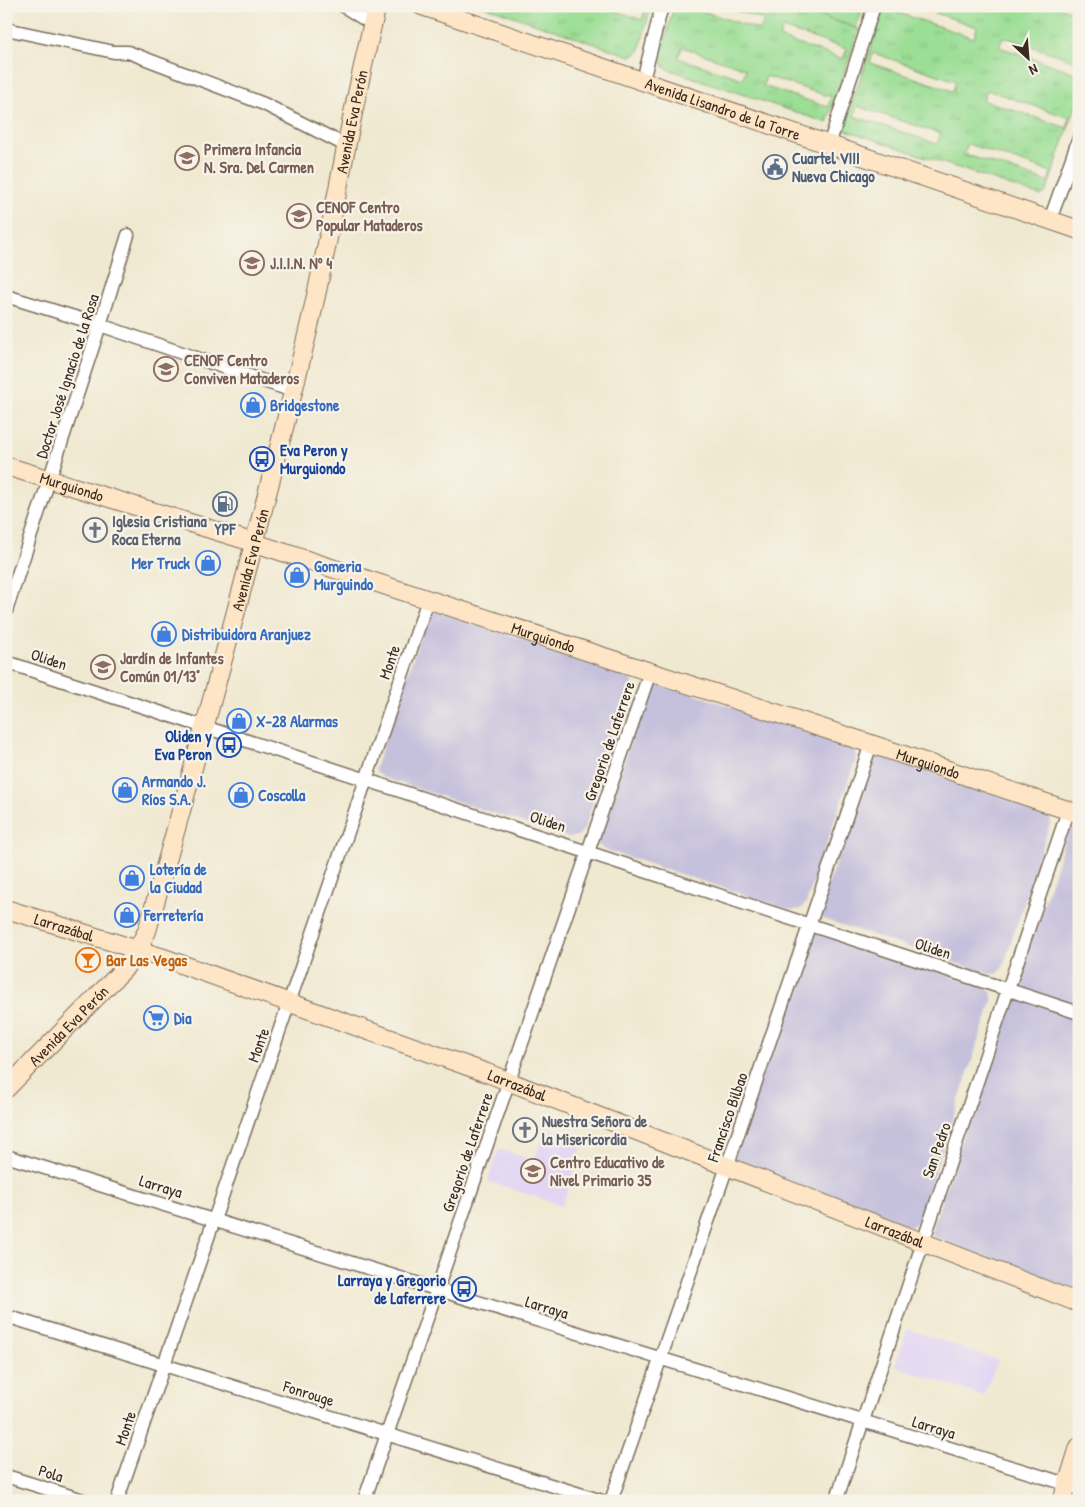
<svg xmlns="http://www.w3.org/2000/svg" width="1085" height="1507" font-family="'Patrick Hand',sans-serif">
  <defs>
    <pattern id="grass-tufts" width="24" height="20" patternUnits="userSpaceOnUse" patternTransform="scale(1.25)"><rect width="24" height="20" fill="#9bde95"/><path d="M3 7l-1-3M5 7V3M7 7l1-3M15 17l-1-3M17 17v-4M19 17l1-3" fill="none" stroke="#86bf80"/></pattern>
  </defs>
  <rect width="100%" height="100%" fill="#f7f3e8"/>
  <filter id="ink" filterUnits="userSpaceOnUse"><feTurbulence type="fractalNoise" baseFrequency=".02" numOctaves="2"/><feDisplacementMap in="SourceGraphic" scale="10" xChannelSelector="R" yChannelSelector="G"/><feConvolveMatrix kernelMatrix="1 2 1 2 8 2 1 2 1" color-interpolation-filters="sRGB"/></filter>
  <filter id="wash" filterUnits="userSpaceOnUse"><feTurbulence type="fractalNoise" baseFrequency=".0096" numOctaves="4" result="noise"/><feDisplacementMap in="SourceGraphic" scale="20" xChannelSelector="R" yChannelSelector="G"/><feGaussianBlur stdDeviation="1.12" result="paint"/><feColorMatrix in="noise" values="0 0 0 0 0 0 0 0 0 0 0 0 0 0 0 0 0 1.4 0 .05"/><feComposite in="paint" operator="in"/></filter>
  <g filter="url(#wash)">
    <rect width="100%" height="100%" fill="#f0e9d1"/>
    <path fill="#e1d4f4" d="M547,1127L571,1136L572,1133L585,1138L562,1206L488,1181L499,1149L534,1161Z
      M907,1329L998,1360L983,1396L895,1366Z"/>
    <path fill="#c5c0db" d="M430,609L631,674L633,684L584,829L578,836L568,837L384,778L377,773L375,769Z
      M657,682L853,747L856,753V759L806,903L801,909L791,910L603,849L597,844L649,685Z
      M873,754L1050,812L1051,821L1003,967L997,974H989L823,919L818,914Z
      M1079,822V1007L1027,990L1021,985L1019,979L1068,830L1071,826Z
      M816,931L989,989L992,994V1001L919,1219L912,1226H902L738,1161L734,1156L809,933Z
      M1015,997L1079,1017L1078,1291H1070L934,1237L931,1233L1008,999Z"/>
    <path fill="url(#grass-tufts)" stroke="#6b845a" fill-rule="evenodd" d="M484,6H602L642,20L645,10L635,6H651L639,52L630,56Z
      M674,6H696V9L760,30L764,20L723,6H793L859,29L827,123L665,68L660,58ZM782,28L847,49L843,59L779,38ZM682,47L746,69L743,79L678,58ZM766,76L831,97L828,107L763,86Z
      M885,6H891L890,10L974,38L977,27L915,6H1057L1079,14V62L1003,37L999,47L1079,74V97L1046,192L1041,196L843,129ZM873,53L956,81L953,91L870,63ZM987,90L1070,118L1067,128L983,100ZM857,106L941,134L937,144L854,116ZM968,144L1051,172L1048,182L964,154Z"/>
    <path fill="#9bde95" stroke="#6b845a" d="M793,6H864L856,28Z"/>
  </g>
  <g filter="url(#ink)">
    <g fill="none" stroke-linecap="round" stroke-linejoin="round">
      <defs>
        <path id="street" d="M343,6L372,24
          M6,29L114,52H128L264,104L347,146
          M643,80L662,6
          M829,145L874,6
          M1050,220L1079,138
          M6,296L100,325L293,391
          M6,611L100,325L128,235
          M6,662C363,782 722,893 1079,1013
          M6,1156L1079,1488
          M6,1316L602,1501
          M6,1476L86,1501
          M117,1501C220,1200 325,900 428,600
          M364,1501L650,672
          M611,1501L731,1155L871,744
          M836,1501L1068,811"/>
        <g id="secondary">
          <path id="s1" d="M422,6L1079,230"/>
          <path id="s2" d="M6,466L255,543L871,744L1079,814"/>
          <path id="s3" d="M6,909L161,957L487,1073L1079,1303"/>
          <path id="s4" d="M6,1089L124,969L137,950L147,931C203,735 258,538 306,339C333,229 349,116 377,6"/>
          <path d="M1062,1501L1079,1447"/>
        </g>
      </defs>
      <use href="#street" stroke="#7a6d5d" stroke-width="15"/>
      <use href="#secondary" stroke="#7a6d5d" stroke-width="20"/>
      <use href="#street" stroke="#fff" stroke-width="12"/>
      <use href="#secondary" stroke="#fde5c5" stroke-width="18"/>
    </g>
  </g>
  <defs>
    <symbol id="school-ring" viewBox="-11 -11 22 22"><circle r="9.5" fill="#f7f3e8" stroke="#8d6e63" stroke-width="1.5"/><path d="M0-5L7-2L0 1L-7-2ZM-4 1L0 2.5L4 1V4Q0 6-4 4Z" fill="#8d6e63"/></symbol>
    <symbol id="civic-ring" viewBox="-11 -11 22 22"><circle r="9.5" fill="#f7f3e8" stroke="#5c6f8a" stroke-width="1.5"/><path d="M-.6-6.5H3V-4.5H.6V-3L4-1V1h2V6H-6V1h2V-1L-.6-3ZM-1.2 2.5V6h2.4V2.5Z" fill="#5c6f8a"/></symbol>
    <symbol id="shop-ring" viewBox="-11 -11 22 22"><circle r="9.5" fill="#f7f3e8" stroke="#3f7fe0" stroke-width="1.5"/><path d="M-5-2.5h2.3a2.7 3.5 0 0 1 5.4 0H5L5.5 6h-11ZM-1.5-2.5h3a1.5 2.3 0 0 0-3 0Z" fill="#3f7fe0"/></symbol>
    <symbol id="bus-ring" viewBox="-11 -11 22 22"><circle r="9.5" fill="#f7f3e8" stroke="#1a4fb4" stroke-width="1.5"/><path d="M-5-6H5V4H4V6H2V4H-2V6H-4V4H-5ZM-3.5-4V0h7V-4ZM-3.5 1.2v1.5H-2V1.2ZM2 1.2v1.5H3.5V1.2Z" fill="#1a4fb4"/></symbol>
    <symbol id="fuel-ring" viewBox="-11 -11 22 22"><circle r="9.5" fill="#f7f3e8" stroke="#5c6f8a" stroke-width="1.5"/><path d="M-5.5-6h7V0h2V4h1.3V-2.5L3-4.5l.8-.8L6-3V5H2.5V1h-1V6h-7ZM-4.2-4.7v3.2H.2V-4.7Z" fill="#5c6f8a"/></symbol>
    <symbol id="church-ring" viewBox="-11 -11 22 22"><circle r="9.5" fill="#f7f3e8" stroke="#6b7280" stroke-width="1.5"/><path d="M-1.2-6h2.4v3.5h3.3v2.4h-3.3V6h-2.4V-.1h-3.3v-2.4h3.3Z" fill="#6b7280"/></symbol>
    <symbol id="bar-ring" viewBox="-11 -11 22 22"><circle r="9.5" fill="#f7f3e8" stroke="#e8710a" stroke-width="1.5"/><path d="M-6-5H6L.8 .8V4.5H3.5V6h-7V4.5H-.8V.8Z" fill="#e8710a"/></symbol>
    <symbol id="supermarket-ring" viewBox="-11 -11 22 22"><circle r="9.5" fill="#f7f3e8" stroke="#3f7fe0" stroke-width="1.5"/><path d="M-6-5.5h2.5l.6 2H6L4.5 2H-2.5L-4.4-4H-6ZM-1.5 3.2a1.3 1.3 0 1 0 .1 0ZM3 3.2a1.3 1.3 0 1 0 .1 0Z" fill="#3f7fe0"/></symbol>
  </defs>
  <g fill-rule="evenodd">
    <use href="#school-ring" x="173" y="144" width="28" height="28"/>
    <use href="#civic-ring" x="761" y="153" width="28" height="28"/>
    <use href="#school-ring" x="285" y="202" width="28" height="28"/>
    <use href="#school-ring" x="238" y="249" width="28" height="28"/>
    <use href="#school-ring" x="152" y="355" width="28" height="28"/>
    <use href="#shop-ring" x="239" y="391" width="28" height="28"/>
    <use href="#bus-ring" x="248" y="445" width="28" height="28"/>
    <use href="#fuel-ring" x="211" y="490" width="28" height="28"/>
    <use href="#church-ring" x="81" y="516" width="28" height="28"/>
    <use href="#shop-ring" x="194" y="549" width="28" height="28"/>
    <use href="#shop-ring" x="283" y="561" width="28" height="28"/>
    <use href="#shop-ring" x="150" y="620" width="28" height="28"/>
    <use href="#school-ring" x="89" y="653" width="28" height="28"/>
    <use href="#shop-ring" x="225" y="707" width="28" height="28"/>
    <use href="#bus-ring" x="215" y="731" width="28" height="28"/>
    <use href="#shop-ring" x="111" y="776" width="28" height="28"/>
    <use href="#shop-ring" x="227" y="781" width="28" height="28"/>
    <use href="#shop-ring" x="118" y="864" width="28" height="28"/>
    <use href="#shop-ring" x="113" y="901" width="28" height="28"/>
    <use href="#bar-ring" x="74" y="946" width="28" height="28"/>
    <use href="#supermarket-ring" x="142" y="1004" width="28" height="28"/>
    <use href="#church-ring" x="511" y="1116" width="28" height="28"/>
    <use href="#school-ring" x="519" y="1157" width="28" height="28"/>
    <use href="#bus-ring" x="450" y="1275" width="28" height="28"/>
  </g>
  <g text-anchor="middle" stroke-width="4.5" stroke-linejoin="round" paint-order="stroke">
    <g font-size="16" fill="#3b2a1e" stroke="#f7f3e8">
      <text dy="6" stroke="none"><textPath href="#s1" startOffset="318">Avenida Lisandro de la Torre</textPath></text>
      <text dy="6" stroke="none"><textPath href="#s4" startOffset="1048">Avenida Eva Perón</textPath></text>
      <text transform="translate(67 376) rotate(-72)" y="6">Doctor José Ignacio de la Rosa</text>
      <text dy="6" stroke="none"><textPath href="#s2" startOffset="69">Murguiondo</textPath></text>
      <text dy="6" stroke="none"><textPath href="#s4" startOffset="598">Avenida Eva Perón</textPath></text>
      <text dy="6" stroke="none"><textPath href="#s2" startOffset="564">Murguiondo</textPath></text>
      <text transform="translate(49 659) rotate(18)" y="6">Oliden</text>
      <text transform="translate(389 662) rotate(-71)" y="6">Monte</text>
      <text transform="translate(609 741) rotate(-71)" y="6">Gregorio de Laferrere</text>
      <text dy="6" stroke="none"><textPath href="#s2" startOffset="969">Murguiondo</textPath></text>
      <text transform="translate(548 821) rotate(18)" y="6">Oliden</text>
      <text dy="6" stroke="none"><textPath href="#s3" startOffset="61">Larrazábal</textPath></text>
      <text transform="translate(933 948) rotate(18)" y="6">Oliden</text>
      <text dy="6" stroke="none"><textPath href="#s4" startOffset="89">Avenida Eva Perón</textPath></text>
      <text transform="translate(258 1045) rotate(-70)" y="6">Monte</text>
      <text dy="6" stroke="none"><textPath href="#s3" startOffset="541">Larrazábal</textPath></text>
      <text transform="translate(727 1117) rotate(-71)" y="6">Francisco Bilbao</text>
      <text transform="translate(936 1150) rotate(-71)" y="6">San Pedro</text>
      <text transform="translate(467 1152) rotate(-71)" y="6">Gregorio de Laferrere</text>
      <text transform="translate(161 1186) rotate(17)" y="6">Larraya</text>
      <text dy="6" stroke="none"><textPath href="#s3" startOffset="946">Larrazábal</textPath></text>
      <text transform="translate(547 1307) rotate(17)" y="6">Larraya</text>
      <text transform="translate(309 1393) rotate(17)" y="6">Fonrouge</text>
      <text transform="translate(934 1427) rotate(17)" y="6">Larraya</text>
      <text transform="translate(125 1428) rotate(-71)" y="6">Monte</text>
      <text transform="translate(51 1473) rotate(17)" y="6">Pola</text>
    </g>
    <g font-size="16" font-weight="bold" fill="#785e54" stroke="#f7f3e8" text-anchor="start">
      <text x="204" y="155">Primera Infancia<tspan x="204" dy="18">N. Sra. Del Carmen</tspan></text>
      <text x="316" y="213">CENOF Centro<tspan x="316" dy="18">Popular Mataderos</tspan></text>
      <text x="270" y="269">J.I.I.N. Nº 4</text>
      <text x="184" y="366">CENOF Centro<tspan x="184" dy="18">Conviven Mataderos</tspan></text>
      <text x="120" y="664">Jardín de Infantes<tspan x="120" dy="18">Común 01/13°</tspan></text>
      <text x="550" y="1168">Centro Educativo de<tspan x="550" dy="18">Nivel Primario 35</tspan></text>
    </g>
    <g font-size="16" font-weight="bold" fill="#4e5e75" stroke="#f7f3e8" text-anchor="start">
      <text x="792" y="164">Cuartel VIII<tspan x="792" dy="18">Nueva Chicago</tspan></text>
      <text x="225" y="535" text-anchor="middle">YPF</text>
    </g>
    <g font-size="16" font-weight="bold" fill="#366cbe" stroke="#f7f3e8" text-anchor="start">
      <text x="270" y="411">Bridgestone</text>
      <text x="190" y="569" text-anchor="end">Mer Truck</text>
      <text x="314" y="572">Gomeria<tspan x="314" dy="18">Murguindo</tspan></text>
      <text x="182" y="640">Distribuidora Aranjuez</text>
      <text x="256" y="727">X-28 Alarmas</text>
      <text x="142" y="787">Armando J.<tspan x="142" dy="18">Ríos S.A.</tspan></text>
      <text x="258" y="801">Coscolla</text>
      <text x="150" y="875">Lotería de<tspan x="150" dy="18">la Ciudad</tspan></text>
      <text x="144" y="921">Ferretería</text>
      <text x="174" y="1024">Dia</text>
    </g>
    <g font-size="16" font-weight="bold" fill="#164399" stroke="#f7f3e8" text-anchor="end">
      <text x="280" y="456" text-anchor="start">Eva Peron y<tspan x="280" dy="18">Murguiondo</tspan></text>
      <text x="212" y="742">Oliden y<tspan x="212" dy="18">Eva Peron</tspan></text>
      <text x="446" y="1286">Larraya y Gregorio<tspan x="446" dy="18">de Laferrere</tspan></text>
    </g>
    <g font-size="16" font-weight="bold" fill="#5b616d" stroke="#f7f3e8" text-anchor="start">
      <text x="112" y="527">Iglesia Cristiana<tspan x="112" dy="18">Roca Eterna</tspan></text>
      <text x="542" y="1127">Nuestra Señora de<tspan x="542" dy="18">la Misericordia</tspan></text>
    </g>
    <g font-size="16" font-weight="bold" fill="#c56008" stroke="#f7f3e8" text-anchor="start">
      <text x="106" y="966">Bar Las Vegas</text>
    </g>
  </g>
  <rect width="1085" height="1507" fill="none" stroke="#f7f3e8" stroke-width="25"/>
  <g transform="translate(1028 58) rotate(154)" stroke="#f7f3e8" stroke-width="4" paint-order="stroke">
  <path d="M0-4L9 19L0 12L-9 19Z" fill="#3b2a1e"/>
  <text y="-8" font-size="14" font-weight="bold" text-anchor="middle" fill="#3b2a1e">N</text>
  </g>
</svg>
